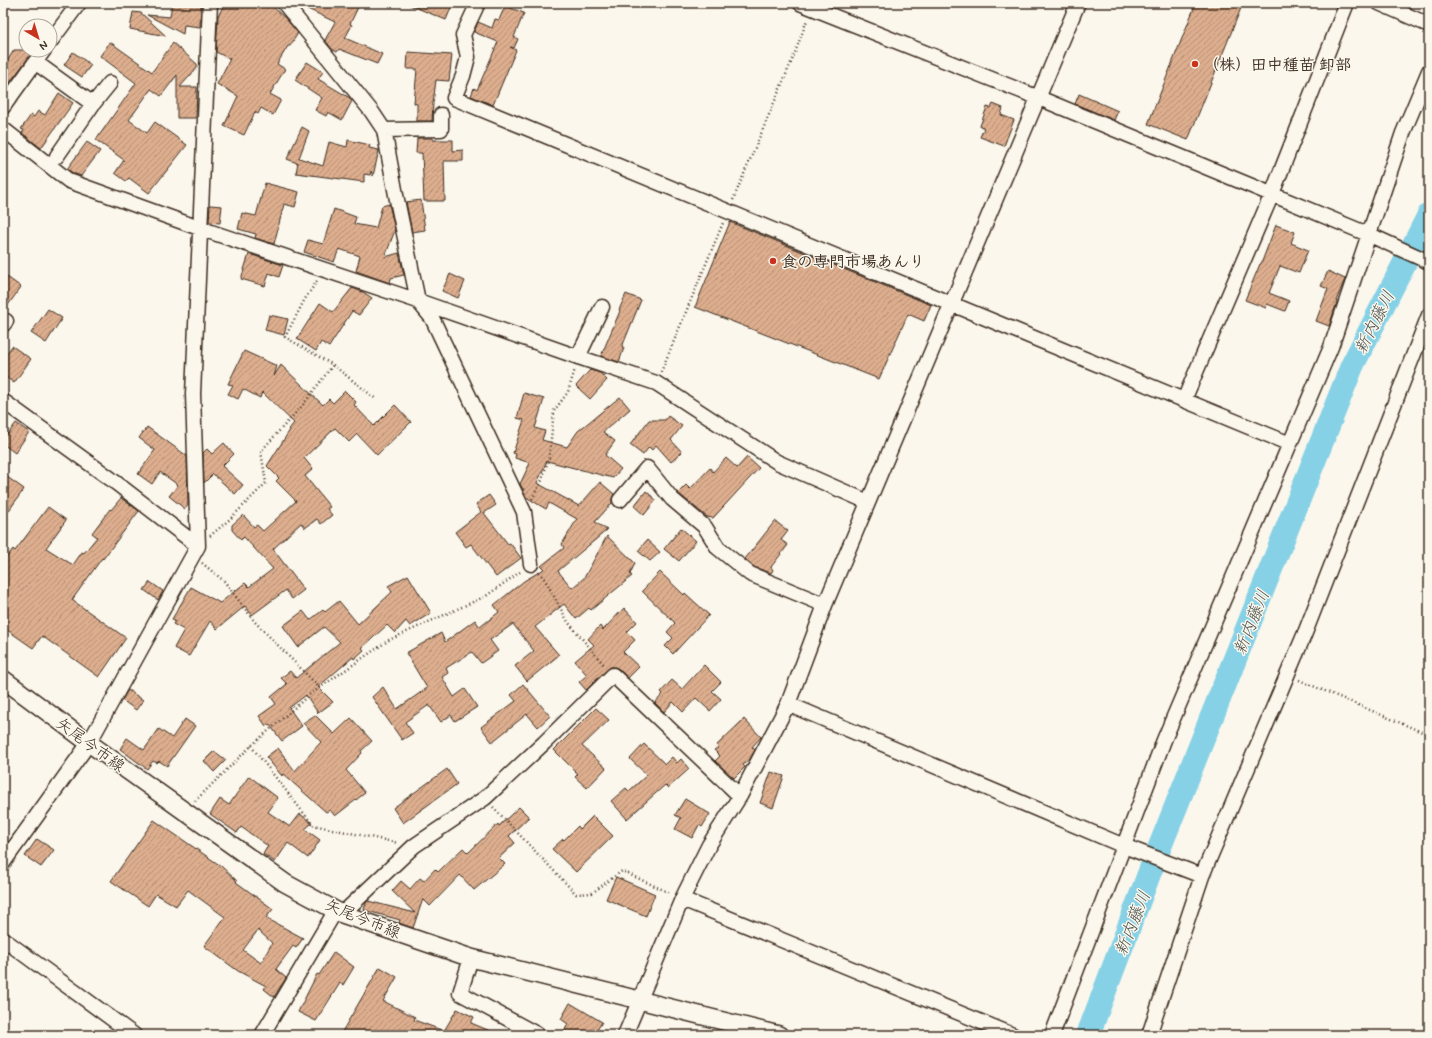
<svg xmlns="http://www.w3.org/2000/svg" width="1432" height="1038" font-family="Mynerve,'Klee One',sans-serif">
  <defs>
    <pattern id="building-hatch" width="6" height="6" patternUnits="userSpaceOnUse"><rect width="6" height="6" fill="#ddae8e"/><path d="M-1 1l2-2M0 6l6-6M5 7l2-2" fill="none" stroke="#b48e73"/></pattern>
  </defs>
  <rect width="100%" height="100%" fill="#fbf7ec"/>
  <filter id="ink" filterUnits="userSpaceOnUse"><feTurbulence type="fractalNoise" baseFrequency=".025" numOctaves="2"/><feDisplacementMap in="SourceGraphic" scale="8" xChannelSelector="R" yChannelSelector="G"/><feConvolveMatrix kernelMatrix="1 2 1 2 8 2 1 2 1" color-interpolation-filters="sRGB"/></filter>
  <g filter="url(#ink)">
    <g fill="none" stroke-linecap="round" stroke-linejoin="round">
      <path stroke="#86d1e6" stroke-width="24" d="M1088,1035L1149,874L1352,366L1429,215"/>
    </g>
    <path fill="url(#building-hatch)" stroke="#3b2a1e" fill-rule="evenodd" d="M172,3H201L200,27L184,25L183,34L147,15L170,17Z
      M225,3H269L286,19L298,33L290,46H288L277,64L285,69L270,94L281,100L273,115L261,108L258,114L255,112L244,135L224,126L238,96L217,84L230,59L216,52L218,16Z
      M295,3H360L350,24L352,25L345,38L382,54L377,64L339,49L337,52L332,49L325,40L335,22Z
      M405,3H453L446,20Z
      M1196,3H1243L1188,140L1148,124Z
      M505,6L524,13L514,37L518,39L514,48L510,47L516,50L493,105L471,96L474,88L477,90L498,42L474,32L478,22L492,28L495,19L499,20Z
      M133,12L141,13L166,36L130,29Z
      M110,42L152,72L173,43L197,64V68L180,87H197L196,118H177V75L161,96L151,89L129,120L147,133L155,122L187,145L149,193L129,178L126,181L115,173L124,160L96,140L136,83L100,56Z
      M14,50H34L3,92V68Z
      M73,52L91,65L82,77L64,65Z
      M408,52L452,55L449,81L436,80L433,103L432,121H417V104L414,103L417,69H407Z
      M307,62L323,72L318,79L350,98L352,101L342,120L328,112L326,116L315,110L322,98L295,80Z
      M59,93L73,103L41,148L22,133L24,130L21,129L31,115L34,117L38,111L45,115Z
      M1079,94L1118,111L1114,120L1075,104Z
      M993,104L1003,108L1001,115L1014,120L1004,146L980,137L984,128L980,126L987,107L991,108Z
      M302,127L309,131L299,158L323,166L329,142L347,147L348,140L370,145L369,148L379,150L373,176L371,171L370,175L364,174V182L296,173L298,162L297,163L287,159Z
      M417,138H433V140H453V151L463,150V161H444L445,201H424L422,153H416Z
      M87,142L100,151L81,176L73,173L67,169Z
      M265,183L299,192L295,207L284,204L274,244L255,238L256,234L238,229L242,213L256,216Z
      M421,200L425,230L412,232L406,202Z
      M389,204L395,230L385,257L399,253L404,275L391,278L390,283L356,271L360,256L339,249L334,262L304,252L308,240L323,244L334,209L356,217L354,224L376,228L382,206Z
      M210,205L222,206L220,223L209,222Z
      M730,222L931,305L924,321L908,314L879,379L695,307Z
      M1276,225L1295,232L1291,243L1308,250L1299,273L1280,266L1269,293L1289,301L1285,311L1267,304L1266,308L1245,300L1260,264H1261Z
      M249,254L283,265L279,277L269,273L265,286L241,279Z
      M1328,271L1345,279L1336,301L1337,302L1329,326L1316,321L1328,289L1321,286Z
      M3,274L21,287L3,312Z
      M450,274L465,281L458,298L442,291Z
      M352,288L363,292L372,298L359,315L352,311L329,347L321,342L316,351L297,339L320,303L333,312Z
      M626,294L641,300L622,347L624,348L619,362L601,356L620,311L619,310Z
      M48,309L62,318L46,343L31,333Z
      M269,315L288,319L284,335L265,330Z
      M12,346L31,359L14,383L3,375V359Z
      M244,351L277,366L274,376L281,365L323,405L329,399L333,403L345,391L356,402L354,405L374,426L395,405L411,422L377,455L357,434L349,442L335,428L304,458L313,469L305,476L330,507L327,509L332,515L321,524L317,519L305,528L301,523L273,549L304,590L292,599L286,590L252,615L245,606L217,629L210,621L189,656L174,648L184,630L173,624L175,621L172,619L191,587L220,603L245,583L249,587L273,569L244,537L241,540L232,530V525L243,515L254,527L257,525L263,531L296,501L276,481L279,478L267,466L290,430L289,429L294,423L262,392L260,398L243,389L238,399L228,394L233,385L228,384Z
      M590,370L600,373L607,380L590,399L576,386Z
      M524,393L544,399L535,428L545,431L542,440L567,447L578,431L620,397L630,409L603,432L615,441L605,455L621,469L613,478L547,461L537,483L579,506L600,482L614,494L612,498V503L595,522L607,530L558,571L572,588L584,578L607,536L635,563L630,574L632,576L591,610L589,608L576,619L564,604L535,627L559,655L527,681L515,666L534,651L513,624L490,640L498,651L481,663L472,652L446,668L448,673L442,677L454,697L465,689L477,707L455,721L451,715L441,722L429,705L405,722L413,733L402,740L372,697L383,687L397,709L427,688L406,653L441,633L445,642L475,620L480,627L499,612L494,605L524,581L544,569L541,566L564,548L562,544L577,519L549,503L546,509L526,497L523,491L524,489L522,488L520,484L530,463L515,458L516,454L513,453L524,420L517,418Z
      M668,416L682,426L671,440L682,452L671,462L656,445L652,450L649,447L643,455L630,445L649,420H665Z
      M16,423L29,432L15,453L3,444V431L8,434Z
      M147,427L187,456L188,505L185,509L169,496L178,485L160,472L152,484L138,474L155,450L139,438Z
      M224,443L234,454L222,466L243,485L235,494L213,474L204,483L203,453L207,449L212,454Z
      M747,457L759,468L713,518L707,517L678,493L686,485L690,489L710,468L713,472L726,458L737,468Z
      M3,474L24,489L3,519Z
      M646,491L656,500L644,515L634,506Z
      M489,495L496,505L484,513L508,544L510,543L521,558L496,577L471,544L466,547L455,532L481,512L476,504Z
      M121,498L139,511L103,559L102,558L72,600L126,638L99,677L42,636L33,648L3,627V562L13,549L15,551L48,507L66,520L46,548L73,565L82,552L84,553L97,537L92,533L110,509L111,510Z
      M775,521L788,531L781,540L788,545L771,567L773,570L771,573L754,567L745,559Z
      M681,528L696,541L679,561L664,549Z
      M647,540L660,552L650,561L638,551Z
      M660,572L684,595L685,593L709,615L673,654L665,646L673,638L667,632L675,623L642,591Z
      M408,575L431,613L410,626L406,621L395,633L387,625L362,648L364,650L354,659L353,657L318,687L333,702L318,713L306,695L289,708L302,726L282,741L269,724L266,726L259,716L276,704L271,697L287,684L281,678L290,671L296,678L340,642L324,627L298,647L283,626L303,611L310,620L323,610L325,612L339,601L358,624L392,592L388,586Z
      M150,582L163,591L158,600L144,590Z
      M624,608L637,622L627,632L635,640L623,652L639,667L628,678L619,669L615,667H610L586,690L579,682L587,675L575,661L594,645L588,639L600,626L603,630Z
      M704,665L721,682L712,691L721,699L710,711L696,698L683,712L673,702L664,712L655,703L663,694L661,692L672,680L682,689Z
      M523,684L550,716L538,727L527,714L492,742L481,727L516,701L511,695Z
      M128,690L143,700L136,710L122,700Z
      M596,708L609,720L582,746L606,768L587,788L575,777L578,774L554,750Z
      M315,715L334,734L351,718L372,741L361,751L362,753L346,770L365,793L335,816L330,810L326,812L283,774L282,776L266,757L278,748L295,771L321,742L303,723Z
      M185,719L195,726L167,766L159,761L157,763L153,761L147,769L120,749L127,738L144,750L159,729L172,738Z
      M744,719L761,737L752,747L755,750L750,759L743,765L745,767L734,778L715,761L720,756L714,750L718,748L717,745Z
      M644,744L665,764L672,757L677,763L681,759L689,769L668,788L665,785L627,819L611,801L626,788L629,791L647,775L630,759Z
      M214,751L226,760L214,772L204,761Z
      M447,769L457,784L403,823L393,808Z
      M771,772L784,776L773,808L760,803Z
      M249,776L278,798L268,812L290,827L300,814L312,823L305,829L320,840L308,858L288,843L275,862L263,854L268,846L241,827L237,833L210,814L220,799L229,805Z
      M685,799L710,814L702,827L699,825L692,838L675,829L681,818L675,815Z
      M519,807L529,817L509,836L515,843L499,858L505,864L474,890L460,875L430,906L423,899L413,928L399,923L400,920L364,910L366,903L368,901L415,913L392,891L401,881L410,889L420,878L424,881L435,869L438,872L463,848L468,853L498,824L499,826Z
      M593,816L613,836L576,872L552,849L563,839L564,840L578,826L580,829Z
      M154,820L221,866L237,881L236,882L273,909L266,918L303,938L296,948L293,946L276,969L286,978L274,997L264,989L266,986L238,971L204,946L225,917L188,890L176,906L156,894L148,906L111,881ZM258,930L272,943L261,963L243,950Z
      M37,839L54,850L41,867L25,856Z
      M616,877L655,894L646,916L606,899Z
      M334,952L354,967L343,985L340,983L316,1021L298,1012L317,974L319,975Z
      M380,967L397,977L383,1001L415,1017L414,1020L444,1031L457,1009L474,1017L471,1023L500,1035H340Z
      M570,1003L602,1022L594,1035H562L568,1024L561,1019Z"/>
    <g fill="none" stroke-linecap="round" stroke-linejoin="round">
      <defs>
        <path id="minor" d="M284,3L372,112L384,130L396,195L418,301L432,318L524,512L531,564
          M478,3L463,35L468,57L463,76L454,98L1290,444
          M800,3L1039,98L1370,235L1429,262
          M1379,3L1429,25
          M50,42L79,3
          M35,62L93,104
          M3,107L44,50
          M3,129L69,181L199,228L418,301L578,357L656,383L777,462L868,502
          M384,130L441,129V115
          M57,156L93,104L110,83
          M3,325L6,321
          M578,357L602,307
          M1184,400L1272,194L1347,3
          M3,401L111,479L198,546
          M620,500L647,468L672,499L705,527L718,548L750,574L825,605
          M788,704L1124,846L1202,876
          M3,863L89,743L198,546L193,394L210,3
          M682,899L1013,1035
          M342,914L414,846L485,798L544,743L613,675L740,796
          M3,939L134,1035
          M471,958L460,993L538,1035
          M262,1035L336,910
          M625,1035L682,899L709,845L740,796L788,704L825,605L1078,3
          M1052,1035L1164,740L1331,347L1403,133L1429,71
          M1149,1035L1202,876L1305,633L1429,315"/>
        <path id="major" d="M3,679L89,743L285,883L342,914L471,958L779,1035"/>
      </defs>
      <use href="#minor" stroke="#3b2a1e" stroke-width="17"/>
      <use href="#major" stroke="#3b2a1e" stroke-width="20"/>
      <path stroke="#3b2a1e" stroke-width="2.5" stroke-dasharray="1 3" stroke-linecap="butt" d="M733,200L793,58L807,20
        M317,281L305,299L285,337L333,365L376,399
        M661,372L723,223
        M532,499L542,480L549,457L554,411L568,392L575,369
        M210,536L230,519L266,483L261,451L302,406L333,365
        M202,563L224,581L255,622L319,687
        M539,572L544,578L568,622L605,666
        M1299,680L1429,735
        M251,746L313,825L398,843
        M195,801L251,746L309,695L389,640L486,596L520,572
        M493,807L576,894L592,893L622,871L670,893"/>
      <use href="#minor" stroke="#fbf7ec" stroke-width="14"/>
      <use href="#major" stroke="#fbf7ec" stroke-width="17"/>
    </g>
  </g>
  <g fill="#c8321e" stroke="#fbf7ec" stroke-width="1.5">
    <circle cx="1195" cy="64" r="4"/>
    <circle cx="773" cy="261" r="4"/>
  </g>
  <g text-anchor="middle" stroke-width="3" stroke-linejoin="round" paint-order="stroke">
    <g font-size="16" font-weight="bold" fill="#3b2a1e" stroke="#fbf7ec" text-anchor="start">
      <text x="1203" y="70">（株）田中種苗 卸部</text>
      <text x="781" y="267">食の専門市場あんり</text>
    </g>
    <g font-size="16" fill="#3b2a1e" stroke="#fbf7ec">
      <text transform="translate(91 744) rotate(36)" y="6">矢尾今市線</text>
      <text transform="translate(363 918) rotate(22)" y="6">矢尾今市線</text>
    </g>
    <g font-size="17" font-style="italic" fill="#4e5450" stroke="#fbf7ec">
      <text transform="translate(1374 322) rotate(-63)" y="6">新内藤川</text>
      <text transform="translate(1251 622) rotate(-68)" y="6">新内藤川</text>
      <text transform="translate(1132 923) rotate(-68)" y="6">新内藤川</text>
    </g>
  </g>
  <rect width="1432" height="1038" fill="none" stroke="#fbf7ec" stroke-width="16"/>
  <rect x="8" y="8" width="1416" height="1022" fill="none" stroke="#3b2a1e" stroke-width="1.5" filter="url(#ink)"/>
  <g transform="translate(38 38) rotate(142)"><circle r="19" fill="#fbf7ec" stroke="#aea59a"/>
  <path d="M0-3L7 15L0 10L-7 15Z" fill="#c8321e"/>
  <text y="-6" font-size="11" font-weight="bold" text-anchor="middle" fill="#3b2a1e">N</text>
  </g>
</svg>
